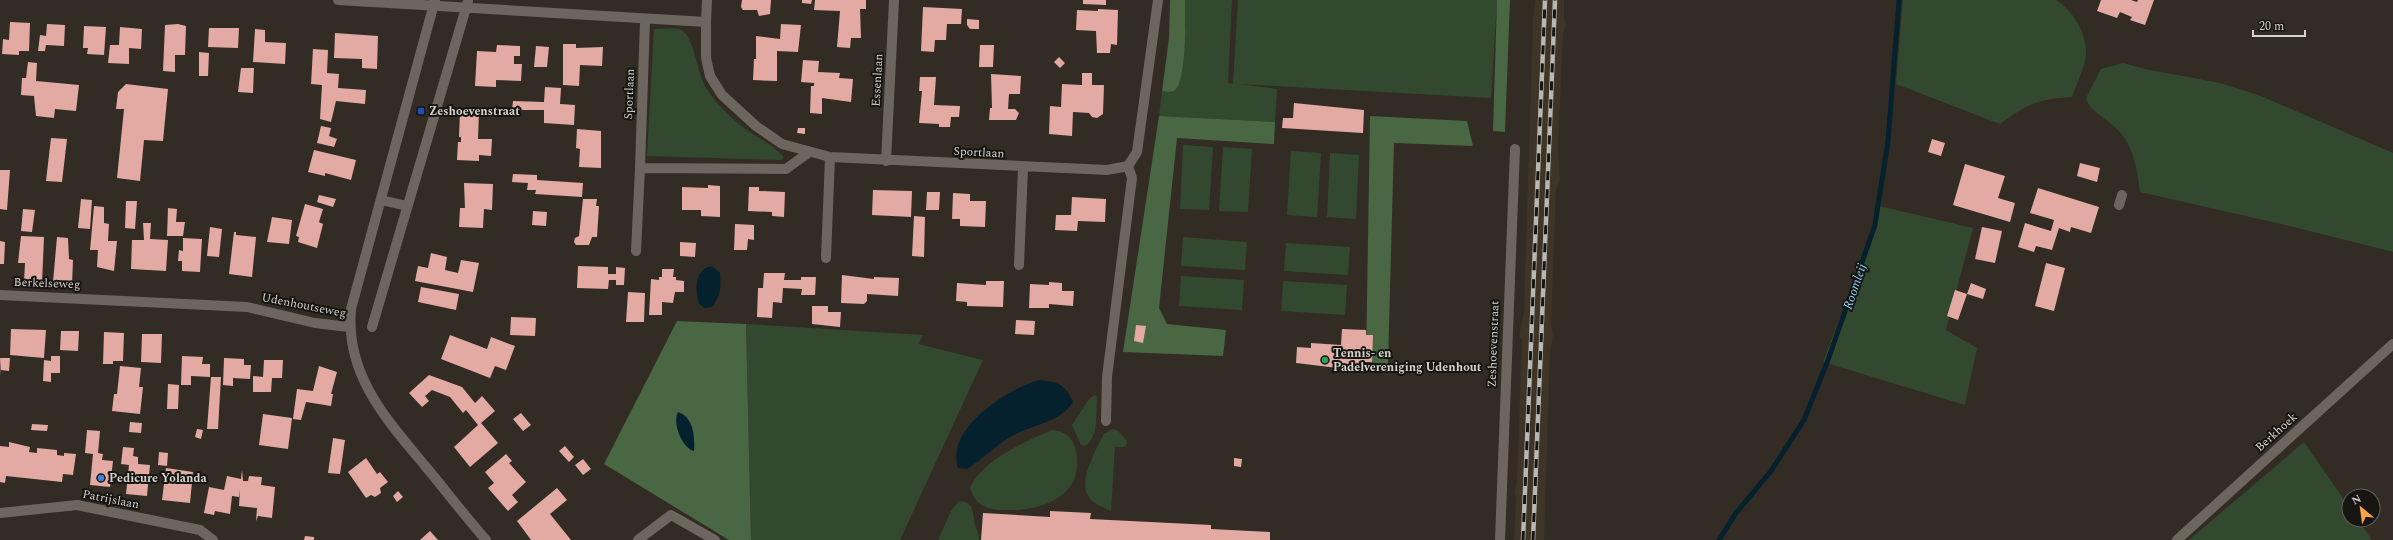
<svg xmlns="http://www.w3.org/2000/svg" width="2393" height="540" font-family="Spectral,serif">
  <rect width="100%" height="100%" fill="#322c24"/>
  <path fill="#3e3528" d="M1535,0H1564V19L1566,25L1563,34L1558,147L1560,181L1556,189L1551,326L1553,335L1550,352L1544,540H1514L1516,498L1514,493L1517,481L1522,340L1519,336L1524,312L1533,19Z"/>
  <path fill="#33492f" d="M1185,0H1232L1228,83L1233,84L1238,0H1497L1491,98L1240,84L1277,89L1275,122L1159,116L1162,91L1170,92L1186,27Z
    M1903,0H2056C2075,12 2090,38 2085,61C2082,73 2076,85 2072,97C2037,99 2028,104 2000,124L1896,84Z
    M654,29C662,29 671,28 679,29C694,32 697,74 706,88C716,103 730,117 744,128C757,138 773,144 784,157L782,160L647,156Z
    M2123,63L2145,69L2220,83L2261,96L2393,153V252L2281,224L2140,192C2137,169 2134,145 2116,128C2107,119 2089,111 2086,98L2101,69Z
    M1183,145L1213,147L1209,210L1180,209Z
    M1223,147L1252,149L1248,212L1219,211Z
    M1291,151L1321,153L1317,217L1287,215Z
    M1330,153L1359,155L1356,219L1327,217Z
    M1879,206L1973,228L1946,330L1977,348L1965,405L1823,362L1857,273Z
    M1183,237L1247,242L1245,270L1181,266Z
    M1286,243L1350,247L1348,275L1284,271Z
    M1181,276L1244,280L1242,310L1179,306Z
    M1283,281L1347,285L1345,315L1281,311Z
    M746,324L923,335L919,344L983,360L900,540H751Z
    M1095,395L1097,397C1096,412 1099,438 1085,446L1081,445L1072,425L1089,399Z
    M1113,429L1118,431L1127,441L1126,447H1115L1111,511C1103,507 1093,504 1088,496C1078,480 1097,448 1104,434Z
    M1052,430C1064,431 1071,436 1075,447C1087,491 1050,509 1013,510C1003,510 991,511 982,505C975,501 973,496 970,488C981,461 1026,441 1052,430Z
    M2304,442L2349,507V520H2358L2372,540H2189Z
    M959,501C976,502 972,514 975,525C977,531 979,533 979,540H938L951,511Z"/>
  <path fill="#486742" d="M1170,0H1185C1186,16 1186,79 1176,89C1173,93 1167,92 1162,91L1169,38Z
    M1497,0H1510L1505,132L1493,131Z
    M1159,116L1275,122L1274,144L1177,138L1159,308L1167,324L1226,330L1223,356L1123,352Z
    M1370,116L1467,121L1473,146L1394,143L1388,364L1366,362Z
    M677,321L746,324L751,540H729L604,464Z"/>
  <path fill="#05212e" d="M712,266L720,273C721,287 721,295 712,307L705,308L699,304C695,290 694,269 712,266Z
    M1039,380C1058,382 1065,384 1073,402C1060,423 1033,424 1012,436C996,445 983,459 967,469L958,468C945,428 1008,389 1039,380Z
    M678,412C694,417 695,438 694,451C682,448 672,423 678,412Z"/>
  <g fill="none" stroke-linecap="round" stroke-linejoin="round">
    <path stroke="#05212e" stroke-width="5" d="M1719,540L1736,513L1771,471L1804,420L1828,360L1875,225L1888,141L1899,0"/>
  </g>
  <path fill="#e3aaa3" d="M742,0H771L770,14L759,16L757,10H743L741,7Z
    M802,0H812L811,4L802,3Z
    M815,0H866V9H860L861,38H851L850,48L837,47L840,11L814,10Z
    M1083,0H1106V5L1083,4Z
    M2101,0H2131L2137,2L2138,0H2154L2145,25L2130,20L2132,17L2120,12L2117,18L2097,11Z
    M923,7L962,9L961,24H947L946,40H935L934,52L921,51Z
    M1098,9L1118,10L1117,45L1111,44L1110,53H1097L1096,31L1076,30L1077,10L1098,11Z
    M967,19L979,20V29H970L967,25Z
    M10,22L30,23L29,51H19V55L2,54L3,39L9,40Z
    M47,24L65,25L64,46L46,45L45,51H38L40,35L46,36Z
    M178,24L186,26L185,55H175V72L163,71L165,25Z
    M781,24L801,25L798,52L777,51V81L753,80L754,59H756V36L780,39Z
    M84,26L106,27L104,55L87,54L88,48H83Z
    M120,27L142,29L141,49L129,48V64L108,63L110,45H119Z
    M209,28H239L238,48L208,47Z
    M255,29L265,30V42L286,43L285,64L253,62Z
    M335,33L378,36L377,69L362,68V59L334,58Z
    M563,44H576V48L603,47L602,66L580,65L579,86L563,85Z
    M497,45L520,46V56H514V64H522L521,81L496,80V87L475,86L477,51L496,52Z
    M980,45H994L993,67H979Z
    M536,46L549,47L547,67H534Z
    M313,49L328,50L327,73L339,74L338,88L366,90L365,104L336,101L331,122L320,119L322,85L311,84Z
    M199,52L209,53L208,76H199Z
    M1059,57L1065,63L1060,68L1054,62Z
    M803,60L819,61L818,72L840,73L839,78L853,79L851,102L822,98V114L810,113L811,86H814V83L801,82Z
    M28,62L37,63L36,81L79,85L76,111L55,109L54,118L36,116L34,96L21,95L22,78H26Z
    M241,68H254L253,93L238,92Z
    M1082,73H1092V85H1104L1103,114L1097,118L1092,117L1089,113L1073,112L1072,136L1049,134L1050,106L1061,107L1062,84L1082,85Z
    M991,74L1021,76L1020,94H1009L1008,109H1015L1019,113L1016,120H989L990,108H992Z
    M920,77H936L934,105L960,106L959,117H951L950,127H939V124L919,123L922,91H919Z
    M126,84L168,89L163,141L144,140L140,181L117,178L124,109H116L118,92Z
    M545,87L561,88L560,104L575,105L574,125L544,123V110H512L513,101L544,102Z
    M1294,103L1364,110L1363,133L1282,128L1283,118H1293Z
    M460,111L479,112L478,139H492L491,156L479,155V161L457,160L458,142H461V137H459Z
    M321,126L331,128L329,136L337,139L334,147L317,143Z
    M798,128H805V134L797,133Z
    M577,129L601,131V168L579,167L580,149L576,148Z
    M51,138L67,139L62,182L46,181Z
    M1932,139L1945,143L1941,156L1928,152Z
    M314,150L356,160L351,180L325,173V176L308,172Z
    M2080,163L2100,168L2097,182L2077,176Z
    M1965,164L2005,176L1998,198L2015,203L2010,222L1953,205Z
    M0,170H10L7,210L0,209Z
    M513,174L537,175V180L583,183L582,197L535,194L536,190H527L528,183L512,182Z
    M464,183L493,184L492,210L484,209L483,228L459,227L460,208H465Z
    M708,185L720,186V217L701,216V210H682V187L708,188Z
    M749,187H759V191L785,192L784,217L772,216V212L748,211Z
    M2038,188L2099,207L2091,233L2071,227L2070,232L2059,228L2052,250L2036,246L2034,252L2018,247L2025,223L2051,231L2054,220L2030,213Z
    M873,190L912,191L911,217L872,215Z
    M927,192H940L939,210H926Z
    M953,193L970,194V201H986L985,227L960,226V219H952Z
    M319,195L336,199L333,207L317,202Z
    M1072,197L1106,199L1105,222L1078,221L1077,231L1055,230L1056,215H1071Z
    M81,199L92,200L90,229L78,228Z
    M583,199H597L596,206H599L597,237H592L589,245H576L574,242L575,238L579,236Z
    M126,201H137L135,229L125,228Z
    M305,204L323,209L319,222L323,224L317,248L298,242L299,237L296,236Z
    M94,206L104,207V223L109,224L108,241H117L114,271L97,267L98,250H90Z
    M168,208L177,209L176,222H185L183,236H167Z
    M23,209L35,210L32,232L21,231Z
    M533,211L547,212L546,226L532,225Z
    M914,216L925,217L924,257L912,256Z
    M272,217L292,220L289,244L267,242Z
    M143,223H151L150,239L168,240L166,271L131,269L132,240H144Z
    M735,224L754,225V240L748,239L747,250H734Z
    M210,227L222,229L219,257L207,256Z
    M1982,227L2002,231L1995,263L1975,259Z
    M234,232H236V235L256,237L252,277L229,274Z
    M21,236L44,237L42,283L24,282L25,263H18Z
    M57,237L68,238L69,259L73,260L72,284L53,282Z
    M183,238L202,239L200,272L182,271V261H178L179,250L183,251Z
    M0,241L5,242L4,264H0Z
    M680,242L696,243L695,257L680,256Z
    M431,253L447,257L445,270L458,273L461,260L479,263L473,292L415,281L418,266L428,268Z
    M2046,263L2065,268L2054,311L2035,306Z
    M578,266L608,267V274H616V267L625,268L624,285H616V280H609L608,289L577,288Z
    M662,269H674L673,277H676V280L684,281V292H675L673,303L662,302V315H649L651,279L659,280V277H662Z
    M764,273H785L784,280H801V277H816L815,295H801L802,289L783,288L782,303L773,302L772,318L757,317L758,288H763Z
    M842,275L874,279V277L899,278L898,296L867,294V301L864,304L841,303Z
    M986,281H1004L1003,307L967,306V302L956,301L957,283L986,285Z
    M1049,282L1062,283V291H1074L1073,306L1049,304V308H1029L1030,284L1049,285Z
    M1971,283L1986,289L1983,299L1967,294Z
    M421,287L459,294L456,310L418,302Z
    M1955,290L1967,294L1958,320L1947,316Z
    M628,292L645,293L644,322H626Z
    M812,306H828V312H841L840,327L812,324Z
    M511,317L536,318L535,336L510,335Z
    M1016,320L1035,321L1034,335L1015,334Z
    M1136,325L1146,326L1143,343L1134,341Z
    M11,329L46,330L44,358L10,355Z
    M1342,329L1366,330V335H1373L1372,362H1364L1363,371L1296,363L1297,347L1311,348V343L1341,345Z
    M61,331H79L78,351L60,350Z
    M104,332L124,333L123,361H113V364H103Z
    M142,334H162L161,363L141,362Z
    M450,335L487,349L491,337L515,346L506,370L495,366L490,378L441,359Z
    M51,356H60V373H51V382L43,381L44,360L51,361Z
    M182,356L203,357L202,364H210V377L191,376V385H181Z
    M0,358H10L9,371L1,370V376Z
    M224,358L244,359V365H251L250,379L233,378V386L223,385Z
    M264,360H283L282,378H272L271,392H253V376L263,377Z
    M120,366L141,368L139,387H143L140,414L112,411L114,394H117Z
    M319,366L337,372L331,394H333L331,406L306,402L301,420L293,419L297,389L313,391Z
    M429,375L462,387L475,403L482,396L495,411L481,423L498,443L470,467L454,447L478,425L466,410L463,413L450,397L432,390L425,396L429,401L422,407L409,393Z
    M211,377H221L218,429H207Z
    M168,384L179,385L178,409H167Z
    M521,413L531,425L523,431L513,419Z
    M263,414L292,418L288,449L259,445Z
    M130,422L142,423L141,433L129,432Z
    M32,424L48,425L47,431L31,430Z
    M197,429L203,430L201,439L195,437Z
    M87,430L100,431L98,453L103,454L102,460L113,461L110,487L90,485L93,454L85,453Z
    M333,438L345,440L340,474L328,473Z
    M9,442L30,447L29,452L37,453V448L57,450V455L64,456V453L76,454L73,475L63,474L62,482L6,476L5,483L0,482V446L9,447Z
    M565,446L574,457L569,462L559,451Z
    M123,447L134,448L133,456L138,457V464L150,465L147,496L126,494L129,465L121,464Z
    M159,452L168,453L167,466L158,465Z
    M506,454L512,461L509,463L526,482L512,495L518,502L508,511L488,488L494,483L485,472Z
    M366,458L377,474L380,472L388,482L380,488L381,493L375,497L371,495L366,498L348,472Z
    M1234,458L1242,459L1241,467L1234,466Z
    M583,459L591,469L583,475L575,465Z
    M166,468L193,472L190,503L162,500Z
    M242,470L243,481H248L249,476L262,477L261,485L275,487L272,518L258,516L256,521L257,508L239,506L240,489L239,497L232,496L230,514L215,511L214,515L204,513L209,487L224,490L227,476L241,479Z
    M557,488L567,500L550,514L571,540H531L517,521Z
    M398,491L403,497L397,502L393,496Z
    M1050,511L1091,513L1090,519L1211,525V529L1270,532V540H981L983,513L1050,517Z
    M430,531L438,540H420Z
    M305,536L314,537V540H304Z"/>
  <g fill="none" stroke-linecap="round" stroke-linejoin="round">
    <path stroke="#6d665e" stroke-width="10" d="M338,0L706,22V58L710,76L722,95L756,126L782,144L830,157L1107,170L1128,166L1137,152L1158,0
      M435,0L351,309C345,375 387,420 426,467C446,491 465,516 486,540
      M645,20L640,168L786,169L808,153
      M706,22L707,0
      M886,161L894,0
      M381,200L407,206
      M2119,205L2122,195
      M636,251L640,168
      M826,258L830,157
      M1019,265L1023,168
      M0,295L247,307L315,323L349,327
      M372,327L468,1
      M1106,421L1107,377L1132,178L1128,166
      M0,513L77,505L200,530L213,540
      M638,540L671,515L715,540
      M1500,540L1515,149
      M2177,540L2393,344"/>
    <defs>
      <path id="rail" d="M1523,540L1545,0
        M1533,540L1555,0"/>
    </defs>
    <use href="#rail" stroke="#bab7b1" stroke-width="4.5"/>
    <use href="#rail" stroke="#171511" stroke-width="3" stroke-dasharray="9" stroke-linecap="butt"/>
  </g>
  <rect fill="#1a4fb4" stroke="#171511" stroke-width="1.5" x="417" y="107" width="8" height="8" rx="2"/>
  <circle fill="#2e9e5b" stroke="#171511" stroke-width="1.5" cx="1325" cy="360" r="4"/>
  <circle fill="#3f7fe0" stroke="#171511" stroke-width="1.5" cx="101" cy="478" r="4"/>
  <g text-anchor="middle" stroke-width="4" stroke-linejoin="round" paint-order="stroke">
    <g font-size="12" fill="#d6d3ce" stroke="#171511">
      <text transform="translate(877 80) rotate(-87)" y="4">Essenlaan</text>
      <text transform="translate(629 94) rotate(-88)" y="4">Sportlaan</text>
      <text transform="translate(979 152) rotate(3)" y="4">Sportlaan</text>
      <text transform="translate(47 283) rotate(2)" y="4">Berkelseweg</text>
      <text transform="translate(304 305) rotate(11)" y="4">Udenhoutseweg</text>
      <text transform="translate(1493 344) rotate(-88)" y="4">Zeshoevenstraat</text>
      <text transform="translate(2276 432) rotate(-42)" y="4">Berkhoek</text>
      <text transform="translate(111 499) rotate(11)" y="4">Patrijslaan</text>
    </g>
    <g font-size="12" font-weight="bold" fill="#d6d3ce" stroke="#171511" text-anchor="start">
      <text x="429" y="115">Zeshoevenstraat</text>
      <text x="1333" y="357">Tennis- en<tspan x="1333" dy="14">Padelvereniging Udenhout</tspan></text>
      <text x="109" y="482">Pedicure Yolanda</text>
    </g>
    <g font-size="13" font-style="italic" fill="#85d7ff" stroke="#171511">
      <text transform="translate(1854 286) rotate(-71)" y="5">Roomleij</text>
    </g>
  </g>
  <g transform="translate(2361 508) rotate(331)"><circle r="19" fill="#171511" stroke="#63615d"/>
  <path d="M0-3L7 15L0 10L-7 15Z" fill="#f6a246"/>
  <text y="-6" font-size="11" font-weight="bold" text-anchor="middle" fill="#d6d3ce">N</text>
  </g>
  <path d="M2253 30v6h52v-6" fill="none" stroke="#d6d3ce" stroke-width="2"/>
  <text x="2259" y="30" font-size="12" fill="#d6d3ce" stroke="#171511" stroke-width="3" paint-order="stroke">20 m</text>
</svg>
